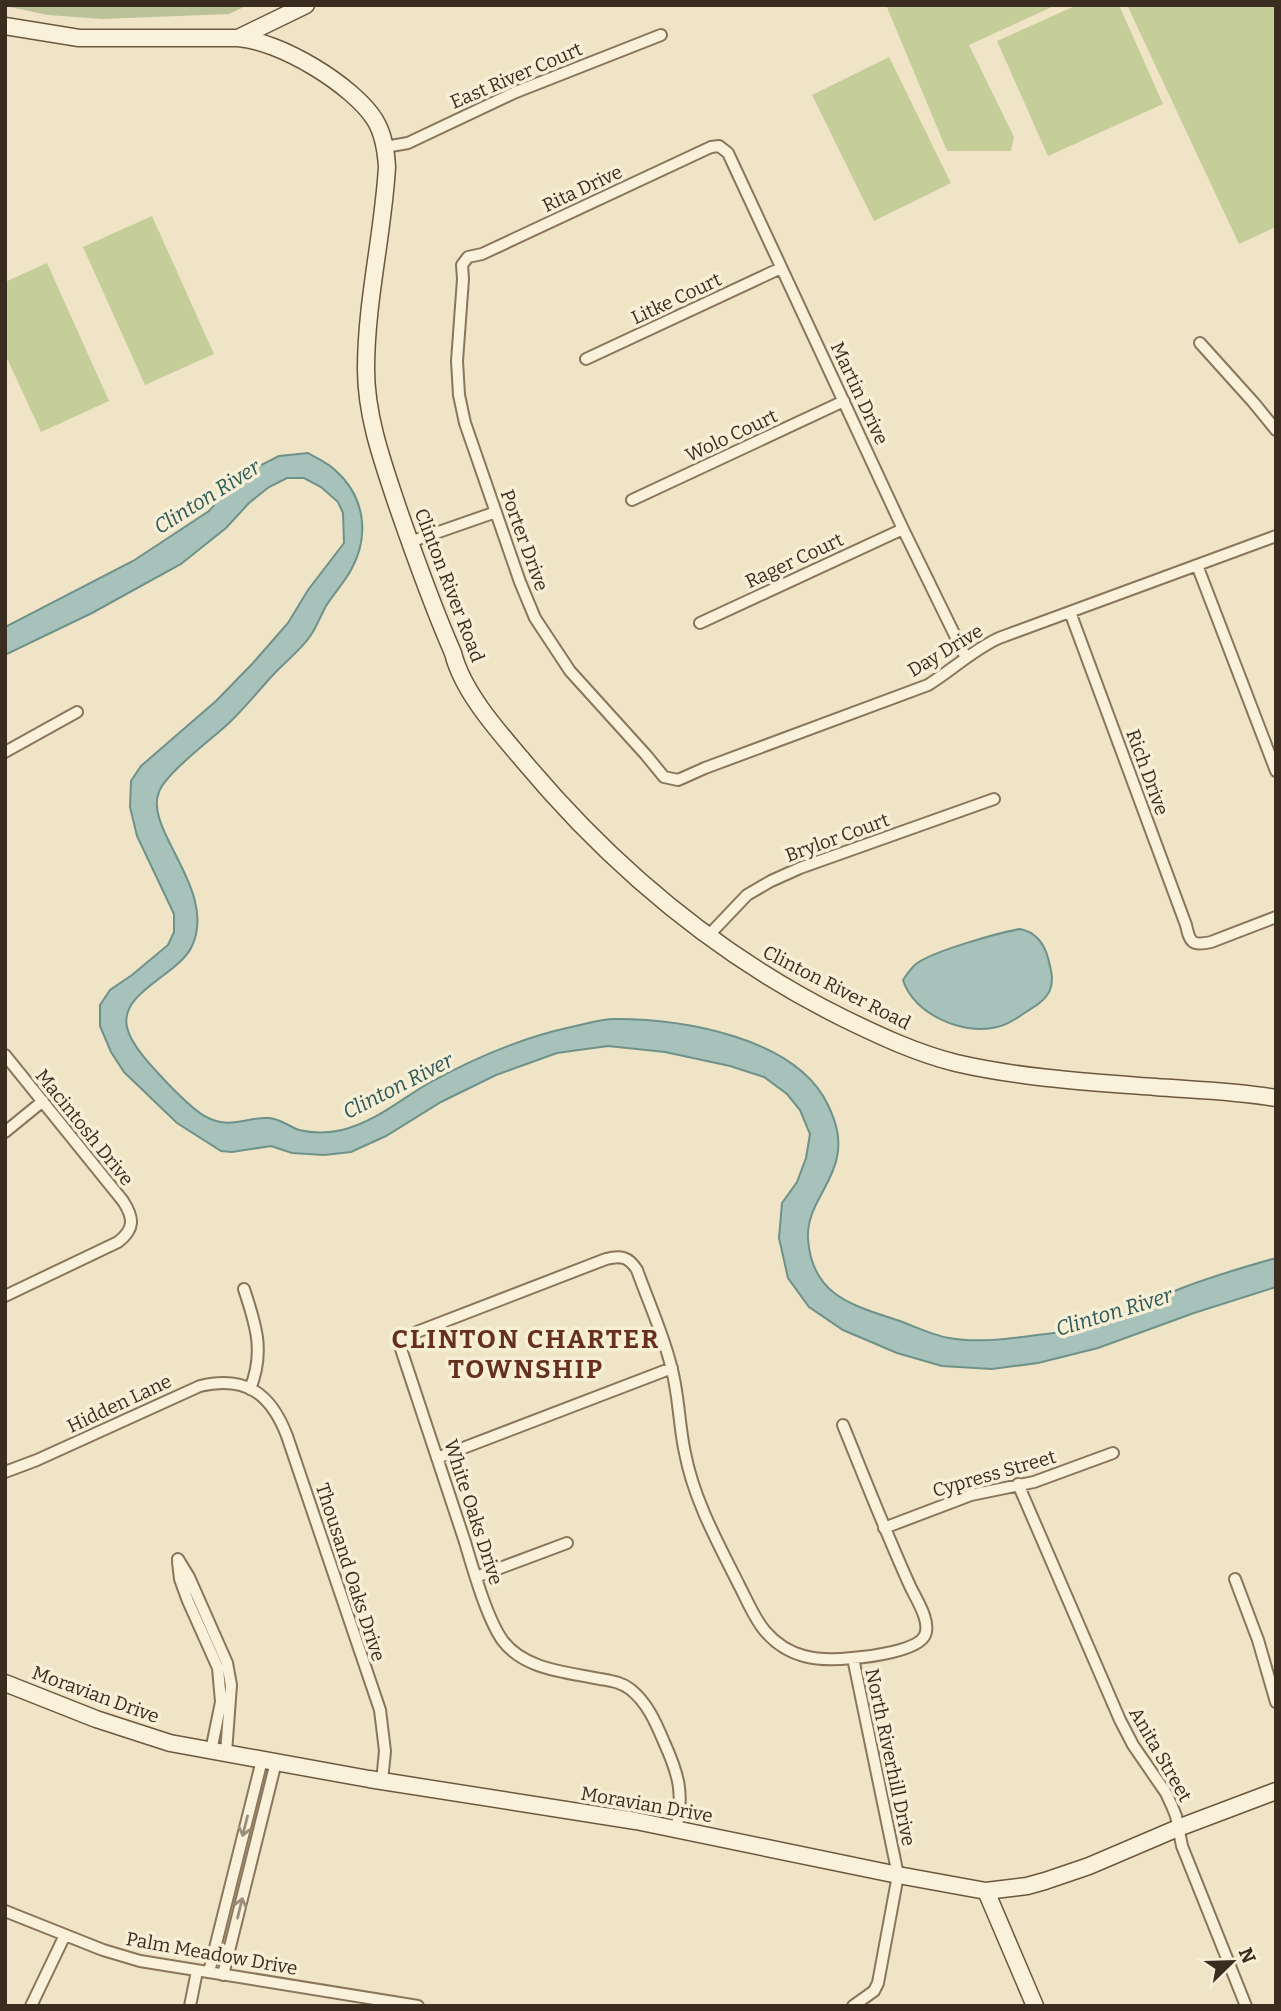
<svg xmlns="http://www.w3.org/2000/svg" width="1281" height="2011" font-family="Bitter,serif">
  <rect width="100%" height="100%" fill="#efe4c6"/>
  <path fill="#c5cd99" d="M886,5H1056L969,45L1014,137L1011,151H947Z
    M1077,5H1119L1163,104L1048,156L997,41Z
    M1127,5H1276V227L1239,244Z
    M889,57L951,183L874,221L812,95Z
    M152,216L214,354L145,385L83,247Z
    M47,263L109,401L41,432L5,354V282Z"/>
  <path fill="#bbc298" d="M248,5L229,14L102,19L48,15L5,6Z"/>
  <path fill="#a7c2bb" stroke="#6e9189" stroke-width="2" d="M308,453C318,459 328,463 336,471C365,497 370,536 351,570C344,583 334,593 326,606C321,615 317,626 311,635C301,650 285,662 273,675C258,691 245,708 229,723C212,739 166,773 159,792C143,829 218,890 192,946C179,975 119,992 127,1027C131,1047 158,1073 172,1088C191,1106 208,1127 236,1122C247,1121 258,1117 269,1118C281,1119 288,1126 299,1130C312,1133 329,1133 342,1130C375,1122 401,1099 429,1083C474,1058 521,1038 571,1027C586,1024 600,1019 615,1019C682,1019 796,1037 828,1105C836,1122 841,1138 837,1157C832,1186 806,1207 808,1239C812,1295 851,1305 897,1320C914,1326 932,1335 949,1338C977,1343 1009,1339 1037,1335C1054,1333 1074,1331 1091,1326C1122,1317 1152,1300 1182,1288C1213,1276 1244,1267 1276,1258V1287L1194,1313L1098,1348L1038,1363L992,1369L942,1366L897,1353L843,1330L809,1307L788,1278L779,1238L782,1203L797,1182L806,1158L810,1134L800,1110L787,1094L764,1077L730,1066L665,1052L608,1046L557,1053L496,1075L441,1102L386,1136L351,1152L324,1155L292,1153L271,1146L232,1152L221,1151L177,1123L124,1072L111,1052L100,1026V1005L110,990L132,975L168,945L174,932V914L137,836L130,807L131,781L141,766L216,701L253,663L288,623L308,590L344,543L343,513L338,502L321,487L304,478H287L269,487L249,503L226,528L181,564L92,613L5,655V627L133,561L209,511L230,486L255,468L279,456Z
    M1020,929C1035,932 1044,943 1048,958C1051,969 1054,980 1050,990C1046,1000 1034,1007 1026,1012C1017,1018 1008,1025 997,1027C964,1036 913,1014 903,980C907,974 911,968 916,964C933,951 998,933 1020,929Z"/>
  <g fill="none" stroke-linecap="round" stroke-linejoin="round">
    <defs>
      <path id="street" d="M385,147L408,143L516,92L661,35
        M1200,343L1254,403L1276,430
        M586,359L781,268
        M632,500L844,401
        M410,542L496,512
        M1197,565L1276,771
        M1070,612L1186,925C1190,943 1192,946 1211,942L1276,917
        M700,623L903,529
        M966,658L903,529L728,153L719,146L711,147L482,254L468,257L462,265L463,279L457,361L459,395L465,423L520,582L535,618L570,671L646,755L664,777L678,780L705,768L928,685C952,670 973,650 999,638L1276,536
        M5,752L77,712
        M708,936L747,895L771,881L800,868L994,799
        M5,1055L123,1201C134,1218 135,1229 118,1242L5,1296
        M5,1132L43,1101
        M244,1289C256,1325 265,1352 250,1389
        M437,1458L672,1368
        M5,1472L37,1460L200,1386C246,1375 271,1394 287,1436L380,1710L385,1751L382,1781
        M1018,1484L1120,1720L1133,1745L1166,1793L1172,1806L1176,1816L1182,1846L1246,2006
        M884,1528L971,1495L1034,1482L1113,1453
        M178,1559L189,1577L227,1663L231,1685L226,1753
        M178,1562L180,1579L188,1601L218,1668L221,1702L211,1751
        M476,1577L567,1543
        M1235,1579L1258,1640L1276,1702
        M853,1658L898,1875L878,1983L874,1991L853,2006
        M676,1829C684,1794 679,1775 664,1742C656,1723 647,1702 630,1689C621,1682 611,1681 600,1679C567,1672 525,1670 503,1641C487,1619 473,1569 465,1542C444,1478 423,1414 401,1349L402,1342L409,1335L606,1259C621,1255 629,1257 637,1270C648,1301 665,1338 672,1370C679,1397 679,1426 685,1453C694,1500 718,1543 739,1585C747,1600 754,1618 765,1631C788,1658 818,1662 852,1658C868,1657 918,1651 925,1635C931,1621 916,1599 910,1586C886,1533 865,1479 843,1425
        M5,1911L103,1950L140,1961L418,2006
        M209,1972L262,1760
        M223,1975L276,1762
        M31,2006L65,1935
        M190,2006L197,1971"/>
      <path id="secondary" d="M5,26L79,38H238C280,41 353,85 375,120C384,135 386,151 387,167C383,235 366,301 366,369C366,417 383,463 398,508C415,557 432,605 453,653C462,690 496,729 521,758C610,865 718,956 843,1018C880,1036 916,1053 956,1063C1021,1078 1089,1082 1155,1087C1196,1090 1236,1091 1276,1098
        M238,38L306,5
        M5,1683L96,1719L170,1743L369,1779L636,1821L898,1875L986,1891L1027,1886L1045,1881L1089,1866L1178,1828L1276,1791
        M986,1891L1035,2006"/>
    </defs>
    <use href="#street" stroke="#8a765b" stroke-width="14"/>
    <use href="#secondary" stroke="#6c573e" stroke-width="19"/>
    <use href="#street" stroke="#f9f1d9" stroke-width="10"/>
    <use href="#secondary" stroke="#f9f1d9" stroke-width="16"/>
  </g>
  <defs><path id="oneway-shaft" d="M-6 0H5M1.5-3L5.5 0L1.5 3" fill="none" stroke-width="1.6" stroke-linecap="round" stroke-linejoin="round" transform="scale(1.75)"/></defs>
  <g stroke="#9a8f7c">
    <use href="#oneway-shaft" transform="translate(245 1826) rotate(104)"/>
    <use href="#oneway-shaft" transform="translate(240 1908) rotate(-76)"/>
  </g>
  <g text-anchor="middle" stroke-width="7" stroke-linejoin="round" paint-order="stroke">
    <g font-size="19" fill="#3a2d1f" stroke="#f6eed5">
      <text transform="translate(516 75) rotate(-23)" y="7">East River Court</text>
      <text transform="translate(582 188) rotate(-25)" y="7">Rita Drive</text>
      <text transform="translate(676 298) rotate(-25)" y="7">Litke Court</text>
      <text transform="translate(860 393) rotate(65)" y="7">Martin Drive</text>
      <text transform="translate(731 435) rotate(-25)" y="7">Wolo Court</text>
      <text transform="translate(525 540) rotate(70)" y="7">Porter Drive</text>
      <text transform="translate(794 560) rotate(-25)" y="7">Rager Court</text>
      <text transform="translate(450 585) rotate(69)" y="7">Clinton River Road</text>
      <text transform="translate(945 650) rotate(-31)" y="7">Day Drive</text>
      <text transform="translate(1148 772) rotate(70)" y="7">Rich Drive</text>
      <text transform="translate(837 837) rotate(-20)" y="7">Brylor Court</text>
      <text transform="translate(837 987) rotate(27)" y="7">Clinton River Road</text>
      <text transform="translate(85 1127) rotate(51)" y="7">Macintosh Drive</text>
      <text transform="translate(119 1403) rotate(-25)" y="7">Hidden Lane</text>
      <text transform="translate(994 1473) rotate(-16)" y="7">Cypress Street</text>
      <text transform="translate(474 1512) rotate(72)" y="7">White Oaks Drive</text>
      <text transform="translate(351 1572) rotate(72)" y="7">Thousand Oaks Drive</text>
      <text transform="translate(96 1694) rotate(20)" y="7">Moravian Drive</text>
      <text transform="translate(1161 1754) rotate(60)" y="7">Anita Street</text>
      <text transform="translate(891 1757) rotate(78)" y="7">North Riverhill Drive</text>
      <text transform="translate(647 1804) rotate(10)" y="7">Moravian Drive</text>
      <text transform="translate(212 1953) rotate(10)" y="7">Palm Meadow Drive</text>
    </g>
    <g font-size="21" font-style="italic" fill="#2e5a59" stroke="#f6eed5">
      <text transform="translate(207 497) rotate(-32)" y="7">Clinton River</text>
      <text transform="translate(398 1086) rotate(-27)" y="7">Clinton River</text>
      <text transform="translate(1114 1312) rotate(-17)" y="7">Clinton River</text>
    </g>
    <g font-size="26" font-weight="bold" letter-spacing="2" fill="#67301e" stroke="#f6eed5">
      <text x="526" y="1348">CLINTON CHARTER<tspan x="526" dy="30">TOWNSHIP</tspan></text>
    </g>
  </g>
  <rect width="1281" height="2011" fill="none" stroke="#3a2d1f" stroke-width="14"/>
  <g transform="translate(1232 1962) rotate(67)" stroke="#f6eed5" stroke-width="5" paint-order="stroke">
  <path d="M0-5L12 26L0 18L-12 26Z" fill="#3a2d1f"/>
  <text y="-10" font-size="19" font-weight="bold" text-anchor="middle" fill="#3a2d1f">N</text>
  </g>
</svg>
